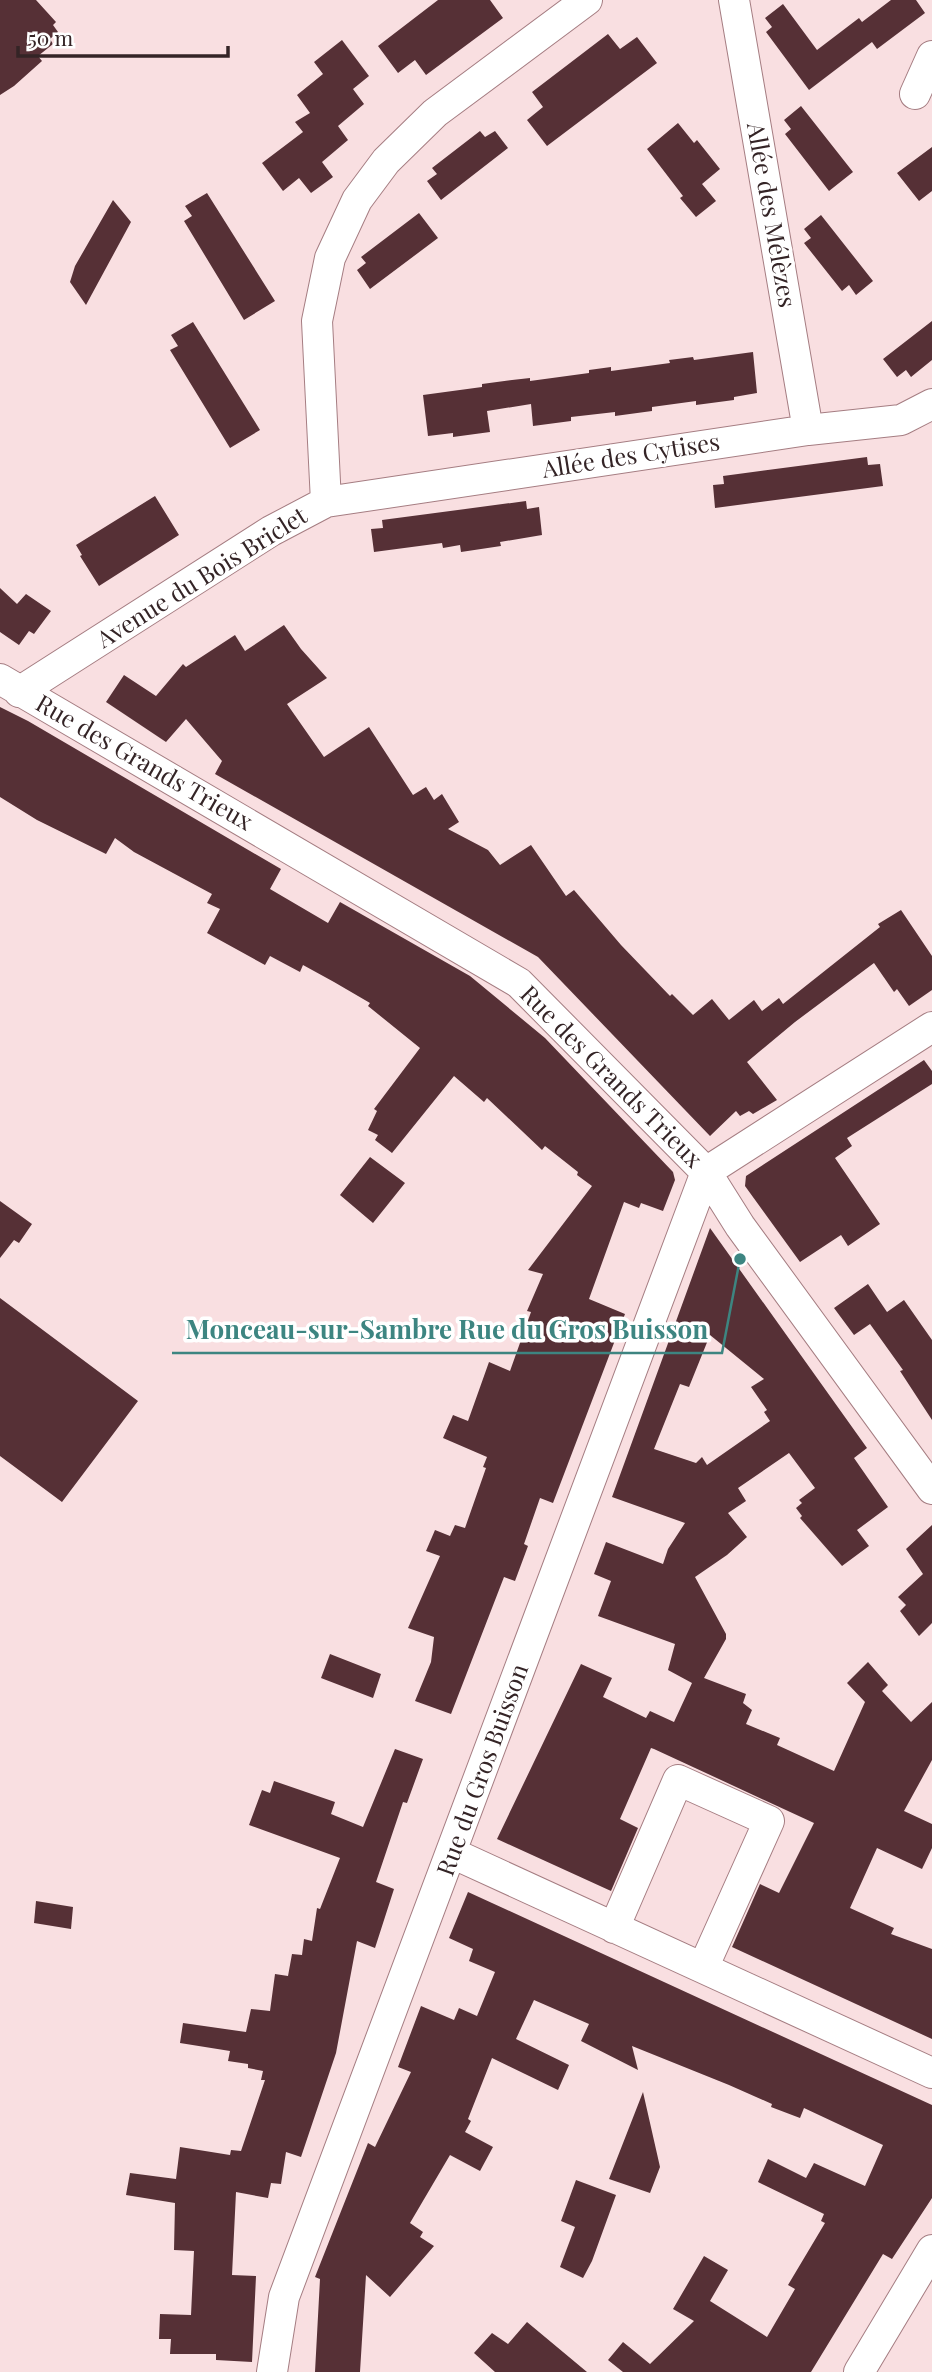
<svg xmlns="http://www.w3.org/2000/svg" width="932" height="2372" font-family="'Playfair Display',serif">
  <rect width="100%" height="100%" fill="#f9dfe1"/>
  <path fill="#563036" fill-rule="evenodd" d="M0,0H36L56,22L53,25L58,32L50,39L53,44L38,56L42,61L14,86L0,95Z
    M438,0H490L503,18L426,75L415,60L398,73L378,46Z
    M891,0H916L925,13L877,49L872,42L809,90L766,32L772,27L765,18L783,4L817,50L859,18L862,22Z
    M608,34L620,49L637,37L657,63L547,146L527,120L543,107L532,92Z
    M342,40L369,76L353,89L364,104L338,126L348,140L322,162L333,177L311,193L299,178L283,191L262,163L303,132L295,122L310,113L297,95L323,74L314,62Z
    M801,106L853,172L829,191L785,134L791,129L784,120Z
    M678,123L694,143L697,140L720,169L702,184L716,201L696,217L680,198L683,196L647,149Z
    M480,131L485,137L495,131L508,148L441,200L427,181L437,174L432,168Z
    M932,147V191L919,201L897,173Z
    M207,193L275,301L244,320L184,221L192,216L185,206Z
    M113,200L131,222L86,305L70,282L75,266Z
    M419,213L438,238L370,289L357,270L366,263L361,257Z
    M821,215L873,281L856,295L849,285L842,291L804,243L811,238L804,229Z
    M932,321V360L911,377L906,370L897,377L883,359Z
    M193,322L260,430L230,448L170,350L178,346L171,335Z
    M753,352L757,393L734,397V400L696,405V401L652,407V411L615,416V412L571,417V421L533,426L531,404L487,411L490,432L453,437V433L428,436L423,395L482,387V384L512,380L530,378V381L589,373V370L611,367V371L670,363L669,360L693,357L694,360Z
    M867,457L868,465L880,464L883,486L715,508L713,485L724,484L723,476Z
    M155,496L179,535L99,586L80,556L82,555L76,545Z
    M526,501L527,509L539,507L542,535L500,542L501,546L461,552L460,545L443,548L442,543L374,552L371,529L383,528L382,520Z
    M0,588L17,604L26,594L51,611L34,634L29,631L19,645L0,632Z
    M284,625L301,649L327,678L287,704L324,757L369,727L413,795L426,787L434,800L442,794L459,822L448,829L488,850L500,865L531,845L566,896L574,890L621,945L670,996L672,994L693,1015L712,999L729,1020L754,1000L762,1011L779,998L783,1004L880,927L878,924L901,910L932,956V990L909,1006L897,989L894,992L874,963L795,1022L747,1062L777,1100L753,1114L749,1111L740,1116L736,1111L710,1136L538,957L215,774L222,761L186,719L166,742L106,702L124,675L156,696L183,664L186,667L235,635L245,651Z
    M0,707L28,721L281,869L270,889L328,923L340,902L470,976L545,1038L673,1172L675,1180L663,1211L641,1203L639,1208L624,1202L589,1299L625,1314L553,1503L540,1498L524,1544L528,1546L515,1581L504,1577L451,1714L415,1701L431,1662L434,1637L408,1628L440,1556L426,1551L435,1530L450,1536L455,1525L465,1528L486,1468L483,1467L487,1457L443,1438L453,1415L468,1421L489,1362L510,1371L531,1312L527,1311L543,1274L528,1270L592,1186L577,1175L578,1172L545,1146L542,1150L487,1098L484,1102L454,1076L392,1153L375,1140L378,1135L368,1130L377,1111L374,1109L420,1048L368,1006L370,1003L334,982L303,965L300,972L270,956L265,965L207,933L220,909L207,903L212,894L134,852L115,838L106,854L37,820L0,797Z
    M924,1060L932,1071V1084L847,1138L852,1146L835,1158L880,1224L848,1246L841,1235L800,1262L745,1186L746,1176Z
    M370,1157L405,1183L373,1223L340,1195Z
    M0,1201L32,1224L19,1243L14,1240L0,1258Z
    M710,1228L867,1448L854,1458L888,1507L857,1530L869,1546L842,1566L800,1518L802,1516L796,1508L802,1503L799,1500L815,1488L789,1453L738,1488L746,1501L728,1513L747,1537L727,1555L695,1577L726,1634V1639L704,1678L746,1694L743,1703L752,1710L746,1724L780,1738L777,1745L834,1771L865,1702L847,1683L868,1662L888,1685L882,1691L911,1722L932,1702V1760L904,1811L932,1824V1848L922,1869L877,1848L850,1908L894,1928L891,1934L932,1949V2039L732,1947L760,1884L779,1893L814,1823L654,1749L651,1748L620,1819L638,1828L611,1891L497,1839L581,1664L612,1678L603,1697L646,1718L650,1711L674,1722L692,1683L668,1670L675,1644L598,1616L611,1581L594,1574L606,1542L663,1564L668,1549L685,1523L612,1497ZM710,1335L764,1379L751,1387L767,1410L764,1412L770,1421L707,1465L702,1457L696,1463L654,1449L680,1384L689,1387Z
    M868,1284L887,1312L904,1300L932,1340V1420L900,1371L903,1370L870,1324L854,1335L834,1308Z
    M0,1298L138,1401L62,1502L0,1456Z
    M932,1525V1623L919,1636L900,1611L906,1605L898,1597L923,1574L906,1549Z
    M330,1654L381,1674L373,1698L321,1678Z
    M395,1749L423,1759L407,1803L403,1802L376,1882L394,1889L375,1948L357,1941L336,2053L301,2157L286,2152L281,2184L271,2183L268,2198L236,2192L232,2275L256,2276L252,2362L216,2360V2354H170L171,2339H159L160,2314L191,2315L194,2251L174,2250L175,2203L126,2195L130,2173L176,2179L180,2147L230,2155L231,2150L241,2151L265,2080H261L263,2071L248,2068V2064L228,2061L230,2051L180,2043L183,2023L246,2032L251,2009L270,2011L275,1974L288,1976L292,1954L302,1955L304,1939L312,1941L317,1908L320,1909L340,1858L249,1825L262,1790L270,1793L274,1781L335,1802L331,1814L363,1827Z
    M468,1892L932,2105V2198L892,2259L883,2254L811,2372H623L608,2360L623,2342L650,2364L694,2321L673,2309L704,2256L728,2270L710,2301L767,2337L795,2289L788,2285L825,2223L821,2221L824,2214L758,2182L768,2159L806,2178L814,2163L865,2186L883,2145L804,2108L800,2118L771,2107L772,2104L729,2085L632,2046L638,2070L581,2041L589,2024L534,2000L516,2039L569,2065L558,2090L492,2058L468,2119L471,2121L465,2132L493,2147L480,2171L450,2155L410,2223L423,2232L420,2237L434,2246L390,2297L366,2275L360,2372H315L320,2279L315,2277L368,2143L375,2147L411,2072L398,2067L421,2006L454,2020L459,2008L477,2016L495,1972L469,1961L473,1949L449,1938Z
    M36,1901L73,1907L71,1929L34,1923Z
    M643,2092L660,2167L650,2193L609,2179Z
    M576,2180L616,2195L592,2261L583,2278L560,2267L575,2227L561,2221Z
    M527,2322L587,2372H495L474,2353L492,2333L508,2344Z"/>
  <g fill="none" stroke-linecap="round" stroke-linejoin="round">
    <defs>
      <path id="minor" d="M734,0L808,430
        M915,94L932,56
        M326,502L808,430L901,420L932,404
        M0,679L519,983L706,1172L740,1226L932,1489
        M19,692L271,531L326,502L317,321L330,258L357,200L386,161L435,113L587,0
        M452,1853L932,2073
        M614,1928L678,1780L769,1821L703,1968
        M272,2372L284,2297L706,1172L932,1027
        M859,2372L932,2250"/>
    </defs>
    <use href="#minor" stroke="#a57d82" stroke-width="32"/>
    <use href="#minor" stroke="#fff" stroke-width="30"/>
  </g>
  <g text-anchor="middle" stroke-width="7" stroke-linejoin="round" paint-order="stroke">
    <g font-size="24" fill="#342426" stroke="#fff">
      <text transform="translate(771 215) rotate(80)" y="8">Allée des Mélèzes</text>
      <text transform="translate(631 456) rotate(-9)" y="8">Allée des Cytises</text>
      <text transform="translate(202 578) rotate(-32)" y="8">Avenue du Bois Briclet</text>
      <text transform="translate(144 763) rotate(30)" y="8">Rue des Grands Trieux</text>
      <text transform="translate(611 1077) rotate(45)" y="8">Rue des Grands Trieux</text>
      <text transform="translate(483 1770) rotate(-70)" y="8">Rue du Gros Buisson</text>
    </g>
  </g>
  <path fill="none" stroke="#3d8581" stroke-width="2.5" d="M740 1259L722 1353H172"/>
  <circle fill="#3d8581" stroke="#fff" stroke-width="2.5" cx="740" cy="1259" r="7"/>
  <g font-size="26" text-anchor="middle" font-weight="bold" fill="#3d8581" stroke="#fff" stroke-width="7" stroke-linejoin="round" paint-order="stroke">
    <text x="447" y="1339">Monceau-sur-Sambre Rue du Gros Buisson</text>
  </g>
  <path d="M18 46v10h210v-10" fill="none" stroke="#342426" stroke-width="3.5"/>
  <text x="28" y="46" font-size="21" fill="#342426" stroke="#ffffff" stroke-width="5" paint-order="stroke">50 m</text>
</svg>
